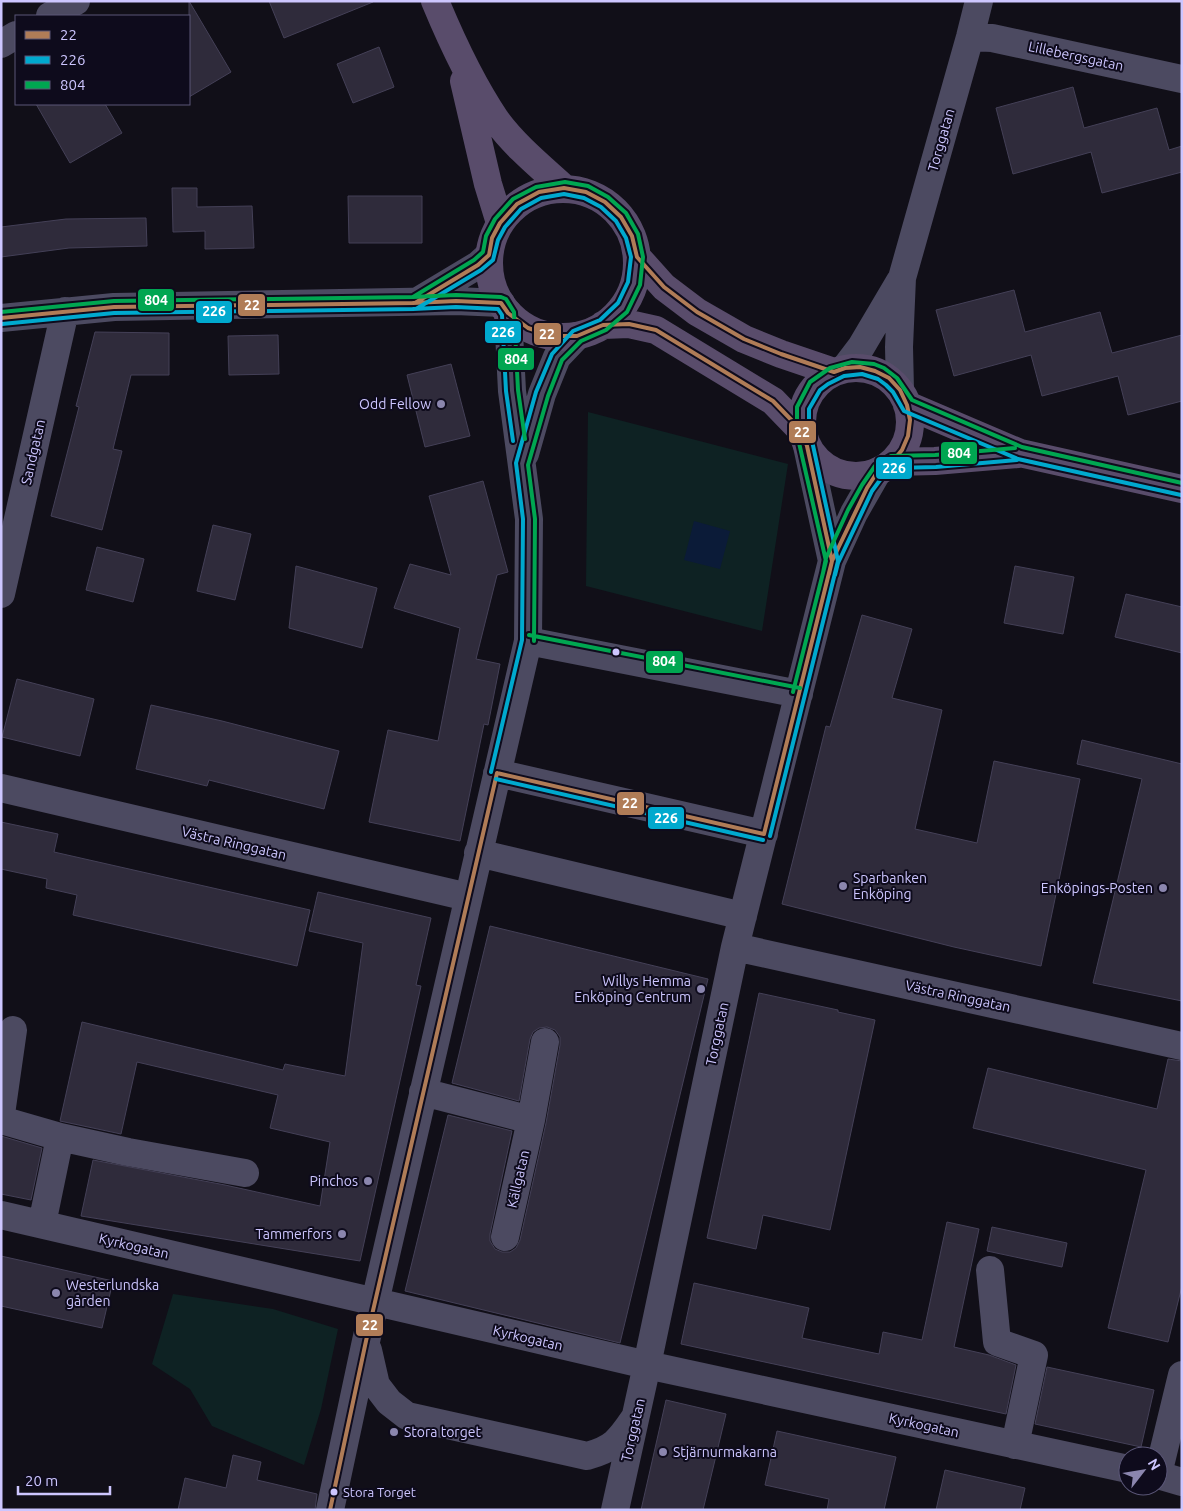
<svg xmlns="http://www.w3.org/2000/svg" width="1183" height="1511" font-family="Ubuntu,sans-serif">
  <rect width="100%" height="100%" fill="#110f18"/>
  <path fill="#0e2223" d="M588,412L788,464L762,631L586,586Z
    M173,1294L273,1309L338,1329L321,1409L304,1465L212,1426L190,1389L152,1364Z"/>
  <path fill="#0b1b38" d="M694,521L730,531L720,569L684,560Z"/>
  <path fill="#2f2b3b" stroke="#444057" d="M189,1L231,72L189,97Z
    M269,1H373V2L284,38Z
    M379,47L394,87L353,103L337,64Z
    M1073,87L1084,128L1157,108L1169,150L1182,146V172L1102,193L1091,152L1013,174L996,108Z
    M36,104H105L122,133L70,163Z
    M172,188H197V207L252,206L254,248L205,249V231L173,232Z
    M348,196H422V243H349Z
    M146,218L147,246L69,248L1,257V227L66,219Z
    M1014,290L1025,332L1100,312L1112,353L1182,335V401L1128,415L1118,376L1042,396L1031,355L954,376L936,310Z
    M95,332L169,333V375H131L113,449L122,451L102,530L51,516L79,407L76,406Z
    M278,335L279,374L229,375L228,336Z
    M451,364L470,436L425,447L407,375Z
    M483,481L508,572L497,575L476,659L500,664L488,725L484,724L460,841L369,822L388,730L438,741L460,628L394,608L410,564L451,575L429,496Z
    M213,525L251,534L235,600L197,591Z
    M97,547L144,559L133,602L86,590Z
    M296,566L377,588L362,648L289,628Z
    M1015,566L1074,577L1063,634L1004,623Z
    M1126,594L1182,607V653L1115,637Z
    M862,615L912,629L892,698L942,710L915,829L977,843L994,761L1080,779L1041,966L954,947L782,904L826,726L830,727Z
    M17,679L94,699L80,756L2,737Z
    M151,705L222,721L339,751L324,809L209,780L207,786L136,769Z
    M1082,740L1182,764V1001L1093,983L1142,779L1077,764Z
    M1,822L58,834L54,852L310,910L297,966L73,915L77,895L46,888L47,879L1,869Z
    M318,892L431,918L416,985L421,986L360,1261L81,1216L93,1160L225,1185L320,1206L330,1142L270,1128L278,1095L137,1062L121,1134L60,1121L82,1022L283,1070L285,1064L345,1076L363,943L309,931Z
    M490,926L708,979L620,1343L405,1291L448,1115L512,1131L490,1234V1241L495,1249L502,1252H510L516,1248L520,1240L546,1123L560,1045V1037L555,1030L547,1027L539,1028L533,1032L530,1039L519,1101L452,1083Z
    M759,993L838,1010V1012L875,1020L830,1230L763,1215L756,1249L707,1238Z
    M1168,1059L1182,1061V1286L1168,1342L1108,1328L1146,1170L973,1128L988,1068L1157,1109Z
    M1,1136L42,1148L31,1200L1,1194Z
    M947,1222L979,1229L954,1347L989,1355L1016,1365L1006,1414L681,1344L694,1283L809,1308L802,1338L879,1354L883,1332L922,1340Z
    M992,1227L1067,1243L1062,1267L987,1251Z
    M1,1256L113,1281L102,1328L1,1306Z
    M1047,1367L1154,1390L1141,1447L1035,1424Z
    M666,1400L726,1414L703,1510H641Z
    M777,1431L896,1457L884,1510H827L829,1499L765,1485Z
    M233,1455L261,1462L257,1480L317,1494L315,1510H178L185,1478L226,1488Z
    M945,1470L1025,1488L1020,1510H936Z"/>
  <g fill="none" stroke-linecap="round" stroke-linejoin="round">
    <path stroke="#4c4a61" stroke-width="28" d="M50,16L76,1
      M970,37L992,38L1182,79
      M1,44L16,35
      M418,301L478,265L489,255
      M1,318L114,307L456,301L501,303
      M845,368L861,347L900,281
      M900,390L899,347L902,278L970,37L979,1
      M807,446L832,561
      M525,454L542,394L557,357L577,336
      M1,594L65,311
      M528,641L799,694
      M497,773L764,834
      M1,788L468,897
      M478,853L743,916
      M735,947L1182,1046
      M423,1092L531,1120L505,1237
      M1,1114L13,1030
      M1,1120L60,1137
      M531,1120L545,1042
      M1,1215L647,1365L1128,1469
      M42,1224L60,1137L128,1152L245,1173
      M990,1270L997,1342L1034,1355L1015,1445
      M368,1350L376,1385L389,1402L407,1416L587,1456C613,1449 619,1441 634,1419
      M1158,1474L1182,1375
      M1158,1475L1182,1482
      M330,1510L366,1341L528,641L529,519L512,391L508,313
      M615,1510L647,1365L735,947L832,561L854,513L878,471"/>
    <path stroke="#594c6b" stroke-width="28" d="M435,1C452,42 471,83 496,120C515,146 541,167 564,188
      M464,81L488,184L500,223
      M489 263a74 74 0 1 1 148 0a74 74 0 1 1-148 0Z
      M637,257L664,287L697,312L744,339L781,354L834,372
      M603,325L629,324L656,330L773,401L802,431
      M802 422a54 54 0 1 1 108 0a54 54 0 1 1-108 0Z
      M907,405L1020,453L1182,489
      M892,462L935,461L1018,454"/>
    <defs>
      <path id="bus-1" d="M413,303L456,301L501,303L508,313L528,328L552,336H577L603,325L629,324L656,330L773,401L802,431L807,446L832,561L829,574
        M1,318L114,307L415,303L478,265L489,255L492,238L500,223L517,204L539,192L564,188L586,192L605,202L621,217L632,236L637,257L664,287L697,312L744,339L781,354L834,372L845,368L860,367L875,371L889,378L900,390L907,405L910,420L908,436L902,450L892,462L878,471L867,488L832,561L764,834
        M497,773L764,834
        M330,1510L366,1341L497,773"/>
      <path id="bus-2" d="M413,309L456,307L498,309L502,315L506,391L513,441
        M2,324L114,313L416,309L481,270L493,260L498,240L505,227L521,209L541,198L564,194L584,198L601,207L616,221L626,238L631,257L628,282L618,303L600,320L573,331L552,354L536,392L516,463L523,519L522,640L491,772
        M835,575L838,563L872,491L883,476L894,468L936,467L1017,460
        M496,779L763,840
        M770,836L838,561L809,427V409L820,390L828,384L844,376L862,374L878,379L886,385L893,392L904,411L1018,459L1181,495"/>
      <path id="bus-3" d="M413,297L456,295L501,297L506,299L514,312L518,390L525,439
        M1,312L114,301L413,297L474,260L483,252L486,236L495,219L513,199L536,187L565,182L588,186L608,197L626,213L638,234L643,257L640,285L627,312L606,330L581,341L562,360L548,396L528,465L535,519L534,641
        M823,573L826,558L848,510L862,485L875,466L891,456L935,455L1015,448
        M529,635L800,688
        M793,692L826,561L797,434V407L810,382L830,368L852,362L874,364L884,368L897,378L912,400L1022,447L1182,483"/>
    </defs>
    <use href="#bus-1" stroke="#0e0b1c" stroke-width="8"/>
    <use href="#bus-2" stroke="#0e0b1c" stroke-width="8"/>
    <use href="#bus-3" stroke="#0e0b1c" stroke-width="8"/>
    <use href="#bus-1" stroke="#b07c57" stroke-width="4"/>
    <use href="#bus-2" stroke="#00a9ce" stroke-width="4"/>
    <use href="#bus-3" stroke="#00a651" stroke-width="4"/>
  </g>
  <g fill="#8b86ae" stroke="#0e0b1c" stroke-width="2">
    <circle cx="441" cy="404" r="5"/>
    <circle cx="843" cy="886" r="5"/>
    <circle cx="1163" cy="888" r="5"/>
    <circle cx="701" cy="989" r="5"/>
    <circle cx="368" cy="1181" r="5"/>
    <circle cx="342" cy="1234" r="5"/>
    <circle cx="56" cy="1293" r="5"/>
    <circle cx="394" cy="1432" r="5"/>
    <circle cx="663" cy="1452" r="5"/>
  </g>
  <g fill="#cdc6ff" stroke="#0e0b1c" stroke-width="2">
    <circle cx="616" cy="652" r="4.5"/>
    <circle cx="334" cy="1492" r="4.5"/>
  </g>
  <g text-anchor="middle" stroke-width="4" stroke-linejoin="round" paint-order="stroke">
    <g font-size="13" fill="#cdc6ff" stroke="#0e0b1c" text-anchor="start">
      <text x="343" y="1497">Stora Torget</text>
    </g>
    <g font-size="14" fill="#cdc6ff" stroke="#0e0b1c">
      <text transform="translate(1076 56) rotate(12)" y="5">Lillebergsgatan</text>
      <text transform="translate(941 140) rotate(-74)" y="5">Torggatan</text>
      <text transform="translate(33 452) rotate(-77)" y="5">Sandgatan</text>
      <text transform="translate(234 843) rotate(13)" y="5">Västra Ringgatan</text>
      <text transform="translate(958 996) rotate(12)" y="5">Västra Ringgatan</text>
      <text transform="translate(717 1034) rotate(-78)" y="5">Torggatan</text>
      <text transform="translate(518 1179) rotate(-77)" y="5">Källgatan</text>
      <text transform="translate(134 1246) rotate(13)" y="5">Kyrkogatan</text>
      <text transform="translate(528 1338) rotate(13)" y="5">Kyrkogatan</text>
      <text transform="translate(924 1425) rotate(12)" y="5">Kyrkogatan</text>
      <text transform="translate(633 1430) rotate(-77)" y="5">Torggatan</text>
    </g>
    <g font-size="14" fill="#cdc6ff" stroke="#0e0b1c" text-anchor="end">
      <text x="431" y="409">Odd Fellow</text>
      <text x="853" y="883" text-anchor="start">Sparbanken<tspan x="853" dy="16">Enköping</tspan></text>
      <text x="1153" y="893">Enköpings-Posten</text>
      <text x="691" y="986">Willys Hemma<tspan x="691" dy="16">Enköping Centrum</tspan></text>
      <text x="358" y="1186">Pinchos</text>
      <text x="332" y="1239">Tammerfors</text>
      <text x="66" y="1290" text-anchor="start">Westerlundska<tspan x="66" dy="16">gården</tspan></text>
      <text x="404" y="1437" text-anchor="start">Stora torget</text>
      <text x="673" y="1457" text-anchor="start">Stjärnurmakarna</text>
    </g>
  </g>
  <g stroke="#0e0b1c" stroke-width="2">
    <rect x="137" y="288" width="38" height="24" rx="5" fill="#00a651"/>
    <rect x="237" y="293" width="29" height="24" rx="5" fill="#b07c57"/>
    <rect x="195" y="300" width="38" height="24" rx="5" fill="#00a9ce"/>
    <rect x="484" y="320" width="38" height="24" rx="5" fill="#00a9ce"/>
    <rect x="533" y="322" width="29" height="24" rx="5" fill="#b07c57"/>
    <rect x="497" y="347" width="38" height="24" rx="5" fill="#00a651"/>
    <rect x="788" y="420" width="29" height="24" rx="5" fill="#b07c57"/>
    <rect x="940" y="441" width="38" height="24" rx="5" fill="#00a651"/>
    <rect x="875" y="456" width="38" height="24" rx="5" fill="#00a9ce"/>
    <rect x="645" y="650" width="39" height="24" rx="5" fill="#00a651"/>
    <rect x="616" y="791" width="29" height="25" rx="5" fill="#b07c57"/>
    <rect x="647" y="806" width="38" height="24" rx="5" fill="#00a9ce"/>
    <rect x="355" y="1313" width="29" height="24" rx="5" fill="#b07c57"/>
  </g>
  <g font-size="14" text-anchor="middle" font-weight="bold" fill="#fff">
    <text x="156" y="305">804</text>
    <text x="252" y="310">22</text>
    <text x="214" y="316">226</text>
    <text x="503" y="337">226</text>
    <text x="547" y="339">22</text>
    <text x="516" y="364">804</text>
    <text x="802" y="437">22</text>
    <text x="959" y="458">804</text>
    <text x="894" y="473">226</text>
    <text x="664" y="666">804</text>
    <text x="630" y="808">22</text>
    <text x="666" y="823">226</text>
    <text x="370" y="1330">22</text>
  </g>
  <rect width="1183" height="1511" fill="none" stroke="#cdc6ff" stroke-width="5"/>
  <rect x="15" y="15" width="175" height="90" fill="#0e0b1c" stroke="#5a5677"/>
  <rect x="25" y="31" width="25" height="8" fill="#b07c57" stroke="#5a5677"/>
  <text x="60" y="40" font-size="15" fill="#cdc6ff">22</text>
  <rect x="25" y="56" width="25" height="8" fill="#00a9ce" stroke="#5a5677"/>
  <text x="60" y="65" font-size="15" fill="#cdc6ff">226</text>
  <rect x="25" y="81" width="25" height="8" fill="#00a651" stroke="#5a5677"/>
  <text x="60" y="90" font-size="15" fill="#cdc6ff">804</text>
  <g transform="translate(1143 1471) rotate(59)"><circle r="24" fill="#0e0b1c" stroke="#5a5677"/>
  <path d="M0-4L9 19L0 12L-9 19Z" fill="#8b86ae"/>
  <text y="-8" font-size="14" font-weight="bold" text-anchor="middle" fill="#cdc6ff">N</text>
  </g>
  <path d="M18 1486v8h92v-8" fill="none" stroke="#cdc6ff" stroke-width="2.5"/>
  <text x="25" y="1486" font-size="15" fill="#cdc6ff" stroke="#0e0b1c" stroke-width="4" paint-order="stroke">20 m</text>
</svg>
